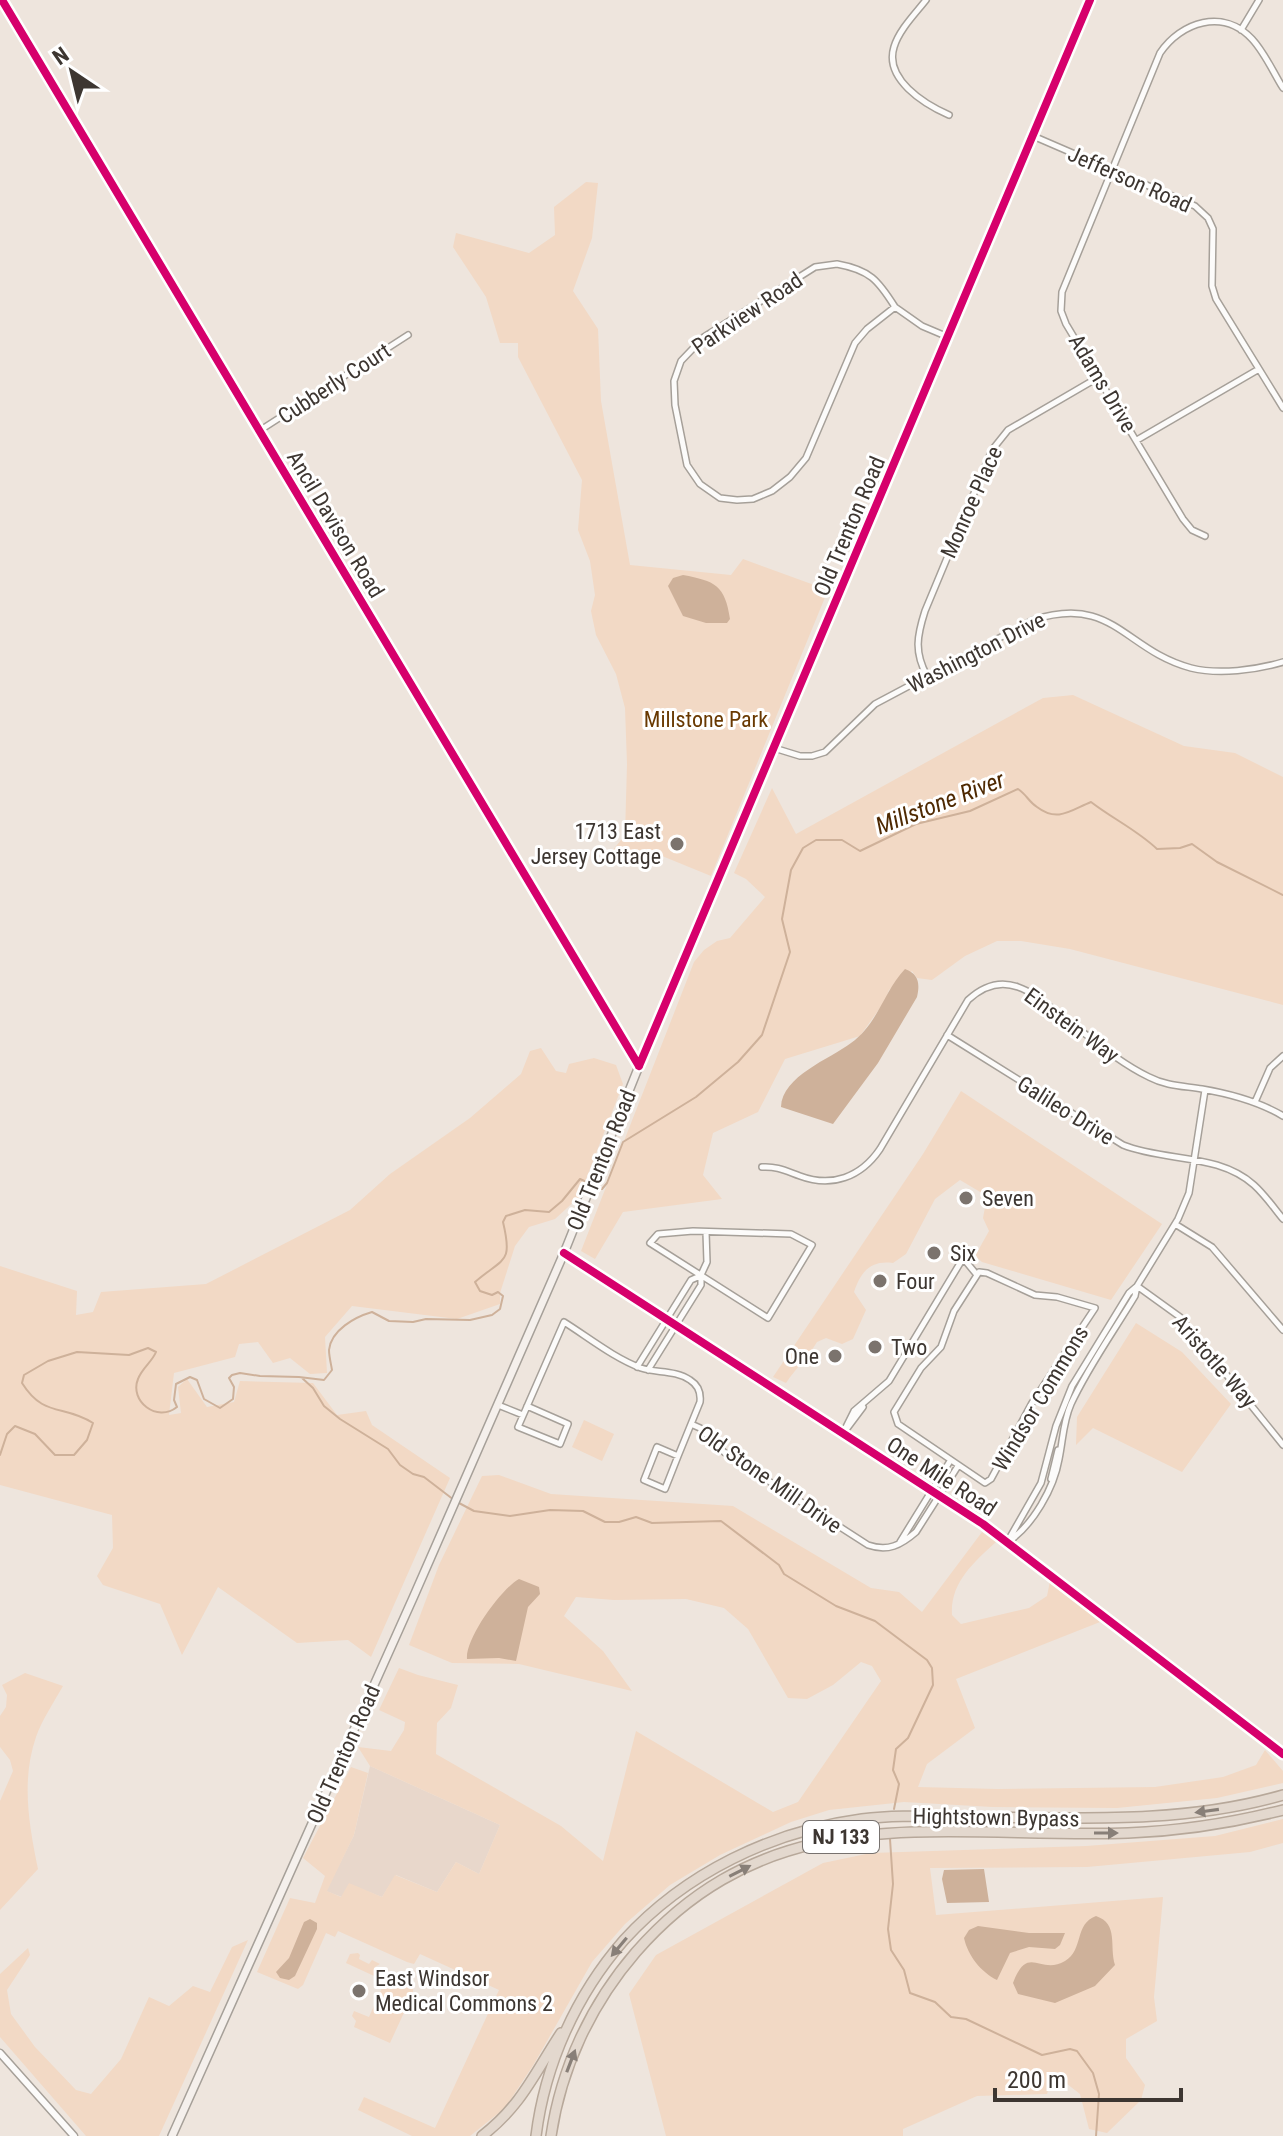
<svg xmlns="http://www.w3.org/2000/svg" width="1283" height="2136" font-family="'Roboto Condensed',sans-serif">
  <rect width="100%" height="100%" fill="#eee5dd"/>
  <path fill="#e8d7cb" d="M370,1766L500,1825L479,1874L456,1862L437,1892L396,1875L382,1897L349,1884L342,1897L326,1891L354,1835Z"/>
  <path fill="#f2d9c5" d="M586,182L598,183L592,238L573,291L598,329L601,401L630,565L731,575L743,559L828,590L711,876L645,849L608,856L625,835L627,764L625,708L616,674L596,635L591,611L595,595L590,561L578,530L582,480L518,357V343H500L486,297L453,247L456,233L529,253L555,235L554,207Z
    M1073,695L1184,746L1235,753L1283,777V1005L1070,949L1021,941H997L965,956L932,980L917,978L912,971L889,990L885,1001L860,1036L785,1059L758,1112L713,1133L703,1175L722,1199L623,1212L595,1259L581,1251L694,962L704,950L717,941L730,938L765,897L746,879L734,873L772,788L796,834L1043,698Z
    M541,1048L556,1071L566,1073L569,1064L594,1058L616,1065L623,1084L579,1197L555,1219L529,1227L515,1246L500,1293V1304L457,1319L352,1306L325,1337L327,1373L310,1374L290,1358L273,1363L258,1342L239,1344L235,1357L174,1373L169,1415L181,1413L178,1387L187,1379L207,1407L234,1402L240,1381L313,1383L337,1415L366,1411L372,1425L450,1478L371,1657L348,1640L297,1643L218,1587L182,1655L160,1604L103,1585L97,1576L113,1548L112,1515L0,1485V1266L77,1291L76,1315L93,1312L101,1292L206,1284L350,1210L390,1174L470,1118L521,1074L530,1051Z
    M961,1091L1162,1224L1111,1300L982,1262L975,1256L989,1231L983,1218L987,1196L960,1180L935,1199L906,1254L893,1263C871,1260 861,1271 854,1292L866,1310L853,1339L842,1344L826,1338L817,1342C808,1357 796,1368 786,1383L773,1377L923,1154Z
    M1136,1323L1182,1352L1231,1404L1182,1472L1093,1428L1076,1445L1077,1417Z
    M584,1420L614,1434L602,1461L572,1447Z
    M499,1475L551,1494L733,1506L871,1588L899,1592L922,1612L982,1532L996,1542C973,1563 950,1583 952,1615L961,1624L1029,1608L1047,1596L1050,1581L1100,1622L956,1679L975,1728L927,1764L918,1787L998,1789L1155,1787L1223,1777L1256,1765L1265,1750L1283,1771V1783L1217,1798L1117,1808L992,1807L904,1802L829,1810L791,1822L720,1855L670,1885L625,1924L592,1962L534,2064L505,2108L470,2136H412L358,2110L364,2097L435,2128L499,1990L420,1954L414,1964L407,1962L338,1931L335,1937L326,1933L303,1985L298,1989L257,1972L290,1898L315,1903L325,1876L303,1858L351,1767L368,1773L354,1835L327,1891L341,1897L349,1883L382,1897L395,1875L437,1892L456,1862L479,1874L500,1825L370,1766L358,1747L391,1751L404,1730L405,1722L379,1710L399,1668L418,1675L458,1685L451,1708L437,1723L436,1754L561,1826L603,1861L636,1731L773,1812L798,1802L881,1681L872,1666L861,1662L833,1685L807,1699L788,1698L748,1629L724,1608L686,1599L614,1600L576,1597L564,1616L603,1651L632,1691L519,1664L452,1663L409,1645L439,1565L482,1476Z
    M25,1673L63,1686C54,1702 42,1720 36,1737C21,1780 29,1825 38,1869L0,1910V1801L13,1771L10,1760L0,1747V1716L6,1707L7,1695L2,1685Z
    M1283,1819V1843L1250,1852L1087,1867L930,1868L936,1915L1163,1897L1154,1997L1157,2021L1126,2039V2058L1145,2085L1141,2100L1107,2133L1089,2129L1080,2094L1053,2073L1047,2094L977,2096L903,2129V2136H666L629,1994L656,1955L823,1863L871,1853L1086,1846L1215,1836Z
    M248,1940L159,2136H86L0,2037V1974L28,1948L30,1955L7,1990L11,2014L35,2047L76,2090L91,2094L121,2059L149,1997L169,2006L193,1986L210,1992L232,1947Z
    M358,1953L360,1955L359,1959L369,1964L372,1960L380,1964L375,1967L377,1973L383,1971L387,1977L399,1973L413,1979V1993L390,2043L354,2027L356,2021L352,2016L354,2011L369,2017L385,1981L346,1963L350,1954Z"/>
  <path fill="#ceb19a" d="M683,575C715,581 725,585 730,619L727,623H706L683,616L668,586L673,578Z
    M905,969C919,974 920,984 917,997L878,1063L833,1124L781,1107C782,1076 830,1059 851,1043C878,1024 884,991 905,969Z
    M519,1579L539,1587L540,1594L528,1607L516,1661L499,1658L467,1659C465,1639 501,1589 519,1579Z
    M984,1869L989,1902L947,1903L942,1879L944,1870Z
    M1096,1916C1119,1924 1109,1946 1115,1965L1095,1986L1055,2003L1018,1994L1013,1983C1028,1943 1040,1976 1065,1961C1084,1950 1074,1924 1096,1916Z
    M310,1919L317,1923V1929L295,1976L289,1980L280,1978L276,1972L289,1958L304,1922Z
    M978,1926L1029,1933H1065L1060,1945L1055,1949L1029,1947L1010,1953L997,1980C981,1972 968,1956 964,1938L969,1930Z"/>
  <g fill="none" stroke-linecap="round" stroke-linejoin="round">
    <path stroke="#ceb19a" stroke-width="2" d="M302,1378L313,1388L324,1406L340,1419L388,1449L400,1465L413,1474L424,1477L454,1500
      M0,1455L7,1434L15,1426L35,1434L55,1455H74L87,1440L93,1423C63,1404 44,1418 22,1383L24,1375L48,1361L77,1352L129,1355L148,1348L156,1352C152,1362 142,1368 138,1379C129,1401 157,1423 177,1407L174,1400L176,1384L190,1377L197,1380L204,1399L220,1408L233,1399L234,1387L229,1378L232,1375L240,1373L260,1376L299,1377L324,1380L332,1370C331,1364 329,1356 329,1350C331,1330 355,1317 372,1312L389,1321L413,1322L426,1319L470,1320L492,1315L500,1309L503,1296L498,1292L492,1295L480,1291L475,1282C504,1257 513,1264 503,1222L506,1216L525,1210L549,1212L562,1201L580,1179L602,1189L607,1183L623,1142L696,1097L738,1062L762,1035L790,952L782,919L791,870L803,848L816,840H842L860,851L916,824L970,811L1018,789C1026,794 1029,802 1037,807C1058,823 1071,810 1091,802C1113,819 1137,830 1157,849L1180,848L1192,844L1217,862L1283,895
      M459,1503L474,1511L510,1516L550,1510L583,1511L605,1522H619L636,1517L652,1523L721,1521L779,1565L784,1574L836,1606L875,1621L927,1660L932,1668L933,1685L908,1738L896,1749L893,1770L899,1784L894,1809
      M890,1839L893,1884L888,1929L891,1950L904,1970L910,1993L935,2002L951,2017L966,2019L1042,2055L1070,2049L1077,2051L1093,2073L1099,2094L1096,2136"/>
    <defs>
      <path id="minor" d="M926,0C915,14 899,30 894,47C884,79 924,104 949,115
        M1241,30L1259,0
        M1033,136L1195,206L1208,218L1213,229L1212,286L1216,299L1283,408
        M837,264C870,270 878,280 895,307L867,329L855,343L806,458L790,477L772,491L753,499L737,500L720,498L700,484L687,465L675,405L674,381L681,361L704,337L815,267Z
        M895,307L922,326L948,337
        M259,431L408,335
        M1137,440L1259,369
        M1205,536L1192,530L1183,519L1066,324L1061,311L1062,292L1160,53C1181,22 1223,8 1252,39C1265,53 1273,72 1283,88
        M927,676C914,652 917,636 925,611L992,450L1008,430L1099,377
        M774,748L800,756H812L825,752L875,704L1033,620C1113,594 1124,650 1191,668C1219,675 1256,670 1283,662
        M947,1035L1123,1145C1166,1162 1218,1153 1254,1185C1265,1195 1274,1208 1283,1219
        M1255,1102L1270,1068L1283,1056
        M762,1167C777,1166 786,1171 800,1176C832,1188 861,1177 880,1149L968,1000C982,987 999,980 1018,987C1033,992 1046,1004 1059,1014C1088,1035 1116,1061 1149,1077C1166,1086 1184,1086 1202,1089C1231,1094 1258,1101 1283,1116
        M1175,1224L1212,1247L1283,1330
        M693,1231L791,1234L812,1245L768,1318L650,1243L658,1234Z
        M963,1258L977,1275
        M979,1272L987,1273L1035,1295L1057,1297L1095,1308L1032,1403L991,1479L985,1483L898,1424L894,1412L921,1368L941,1347L954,1311Z
        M1137,1286L1180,1317L1283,1445
        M637,1367L691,1280L700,1276
        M648,1370L701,1285V1275L707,1262L706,1232
        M498,1405L523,1415
        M527,1406L568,1424L560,1444L518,1427L564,1322C588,1337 614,1358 641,1368C656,1373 676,1370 690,1380C698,1385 701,1393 700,1402L678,1456L657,1447L644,1480L665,1489L678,1456
        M691,1424L700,1428L725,1453L868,1545C888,1552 901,1545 916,1532L958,1466
        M845,1431L863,1407
        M843,1433L854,1411L889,1381L968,1250
        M1051,1479L1058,1450
        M1009,1539L1041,1483L1056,1426L1072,1386L1129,1293L1136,1287
        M900,1542L950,1461
        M1008,1542C1033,1525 1054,1488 1059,1459C1063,1440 1063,1422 1071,1404C1088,1367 1114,1331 1135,1296L1137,1286L1178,1219L1189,1193L1205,1090"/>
      <path id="tertiary" d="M2,0L639,1066
        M564,1253L983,1524L1283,1754
        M0,2053L74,2136"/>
      <path id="secondary" d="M172,2136L413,1598L564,1253L639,1066L1090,0"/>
      <path id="motorway" d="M482,2136C522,2105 534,2074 561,2033
        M536,2136C545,2064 576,1995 624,1940C685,1873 772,1831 862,1819C899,1814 938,1817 976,1817C1079,1818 1183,1824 1283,1795
        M551,2136C561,2068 591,2004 636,1952C774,1794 944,1839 1128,1833C1180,1831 1232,1823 1283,1810"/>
    </defs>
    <use href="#minor" stroke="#a6a099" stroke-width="8"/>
    <use href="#tertiary" stroke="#a6a099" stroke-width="9"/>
    <use href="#secondary" stroke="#a6a099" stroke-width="10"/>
    <use href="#motorway" stroke="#b7a89a" stroke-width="12"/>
    <use href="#minor" stroke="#fcfbfa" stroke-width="5"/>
    <use href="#tertiary" stroke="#fcfbfa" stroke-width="6"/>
    <use href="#secondary" stroke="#f5f0ec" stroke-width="7"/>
    <use href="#motorway" stroke="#e3d8ce" stroke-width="9"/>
    <defs>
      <path id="cycleway" d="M2,0L639,1066
        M639,1066L1090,0
        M564,1253L983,1524L1283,1754"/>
    </defs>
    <use href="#cycleway" stroke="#fff" stroke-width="13"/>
    <use href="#cycleway" stroke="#d6006c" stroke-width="8"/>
  </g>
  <defs><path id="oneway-solid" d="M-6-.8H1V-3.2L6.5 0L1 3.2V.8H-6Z" transform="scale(2)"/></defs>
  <g fill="#887f78">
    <use href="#oneway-solid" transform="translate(1207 1811) rotate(172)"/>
    <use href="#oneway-solid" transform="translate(1106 1833)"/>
    <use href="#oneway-solid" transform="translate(740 1871) rotate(-27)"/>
    <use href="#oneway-solid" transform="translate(619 1947) rotate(130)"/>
    <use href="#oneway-solid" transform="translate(571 2061) rotate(-69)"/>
  </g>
  <g fill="#7b736d" stroke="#fff" stroke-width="3">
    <circle cx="677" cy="844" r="8"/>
    <circle cx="966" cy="1198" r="8"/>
    <circle cx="934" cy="1253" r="8"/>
    <circle cx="880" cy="1281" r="8"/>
    <circle cx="875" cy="1347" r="8"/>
    <circle cx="835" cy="1356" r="8"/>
    <circle cx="359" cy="1991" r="8"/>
  </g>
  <g text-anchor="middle" stroke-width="6" stroke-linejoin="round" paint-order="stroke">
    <rect fill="#fff" stroke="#77726f" stroke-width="2" x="803" y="1821" width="76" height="32" rx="6"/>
    <g font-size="20" font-weight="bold" fill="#3d3631">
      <text x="841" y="1844">NJ 133</text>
    </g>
    <g font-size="22" fill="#3d3631" stroke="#fff">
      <text transform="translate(1130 179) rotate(24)" y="8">Jefferson Road</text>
      <text transform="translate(747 313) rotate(-34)" y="8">Parkview Road</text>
      <text transform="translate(334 383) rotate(-33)" y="8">Cubberly Court</text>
      <text transform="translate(1103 383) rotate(59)" y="8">Adams Drive</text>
      <text transform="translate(971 502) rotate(-66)" y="8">Monroe Place</text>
      <text transform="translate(336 524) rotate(59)" y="8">Ancil Davison Road</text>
      <text transform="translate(849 526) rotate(-67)" y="8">Old Trenton Road</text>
      <text transform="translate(976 652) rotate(-27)" y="8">Washington Drive</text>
      <text transform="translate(1072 1025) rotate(36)" y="8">Einstein Way</text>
      <text transform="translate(1066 1110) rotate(32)" y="8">Galileo Drive</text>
      <text transform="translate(601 1160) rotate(-68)" y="8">Old Trenton Road</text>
      <text transform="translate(1215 1361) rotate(49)" y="8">Aristotle Way</text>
      <text transform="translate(1040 1398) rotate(-59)" y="8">Windsor Commons</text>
      <text transform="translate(942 1476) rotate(33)" y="8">One Mile Road</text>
      <text transform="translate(770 1479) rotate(35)" y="8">Old Stone Mill Drive</text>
      <text transform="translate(343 1754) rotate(-66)" y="8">Old Trenton Road</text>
      <text transform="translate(996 1817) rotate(1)" y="8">Hightstown Bypass</text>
    </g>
    <g font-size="22" fill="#693902" stroke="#fff">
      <text x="706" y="727">Millstone Park</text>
    </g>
    <g font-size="22" fill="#3d3631" stroke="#fff" text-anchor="start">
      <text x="661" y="839" text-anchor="end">1713 East<tspan x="661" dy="25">Jersey Cottage</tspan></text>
      <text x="982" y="1206">Seven</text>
      <text x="950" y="1261">Six</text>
      <text x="896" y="1289">Four</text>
      <text x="891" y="1355">Two</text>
      <text x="819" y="1364" text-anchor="end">One</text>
      <text x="375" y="1986">East Windsor<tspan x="375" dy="25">Medical Commons 2</tspan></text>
    </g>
    <g font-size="24" font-style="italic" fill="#4e2902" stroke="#fff">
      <text transform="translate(940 803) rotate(-21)" y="8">Millstone River</text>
    </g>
  </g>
  <g transform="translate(72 72) rotate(325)" stroke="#ffffff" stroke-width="6" paint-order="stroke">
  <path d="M0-6L14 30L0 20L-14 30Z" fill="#3d3631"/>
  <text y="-12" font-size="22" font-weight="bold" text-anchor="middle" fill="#3d3631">N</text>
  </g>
  <path d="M995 2088v12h186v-12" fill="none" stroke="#3d3631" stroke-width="4"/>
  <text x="1007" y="2088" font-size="24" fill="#3d3631" stroke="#ffffff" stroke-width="6" paint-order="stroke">200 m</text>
</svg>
